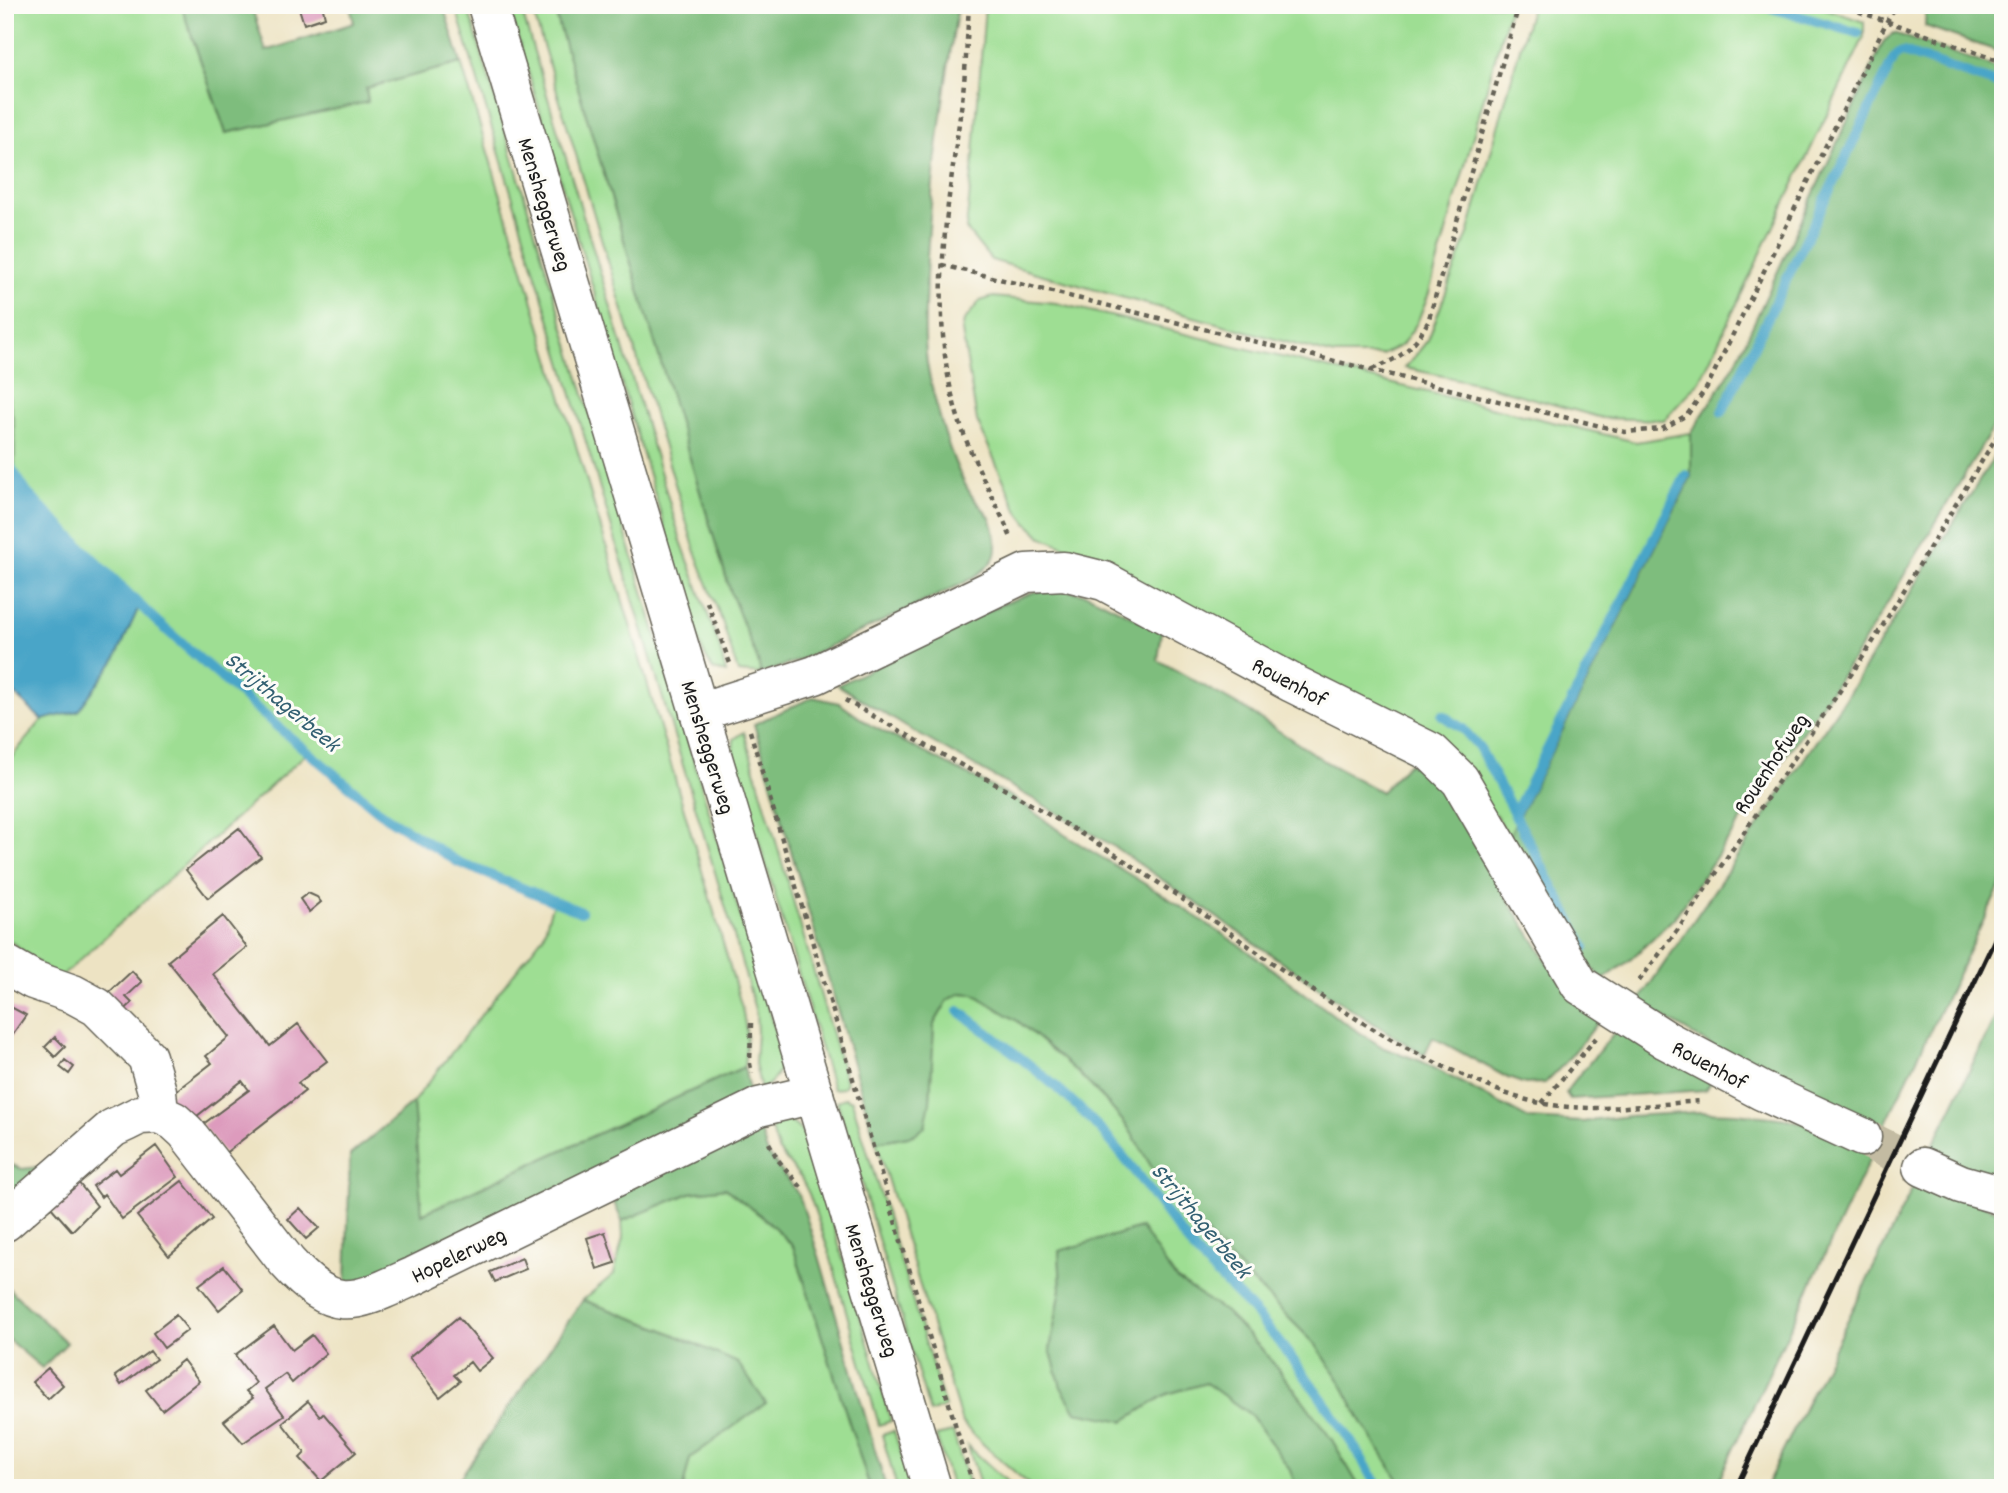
<svg xmlns="http://www.w3.org/2000/svg" width="2008" height="1493" font-family="Dekko,sans-serif">
  <rect width="100%" height="100%" fill="#fdfcf7"/>
  <filter id="ink" filterUnits="userSpaceOnUse"><feTurbulence type="fractalNoise" baseFrequency=".0143" numOctaves="2"/><feDisplacementMap in="SourceGraphic" scale="14" xChannelSelector="R" yChannelSelector="G"/><feConvolveMatrix kernelMatrix="1 2 1 2 8 2 1 2 1" color-interpolation-filters="sRGB"/></filter>
  <filter id="wash" filterUnits="userSpaceOnUse"><feTurbulence type="fractalNoise" baseFrequency=".00686" numOctaves="4" result="noise"/><feDisplacementMap in="SourceGraphic" scale="28" xChannelSelector="R" yChannelSelector="G"/><feGaussianBlur stdDeviation="1.57" result="paint"/><feColorMatrix in="noise" values="0 0 0 0 0 0 0 0 0 0 0 0 0 0 0 0 0 1.4 0 .05"/><feComposite in="paint" operator="in"/></filter>
  <g filter="url(#wash)">
    <rect width="100%" height="100%" fill="#ede3c3"/>
    <path fill="#9ede93" stroke="#5d7d58" stroke-width="2" d="M5,5H181L226,133L368,101L366,88L461,63L633,635L742,1008L747,1035L744,1067L421,1214L413,1102L543,936L553,902L458,862L385,816L307,753L59,979L5,937V765L42,720L78,711L27,493L15,479L14,424L5,379Z
      M455,5H467L783,1058C779,1073 774,1082 761,1090L755,1064L757,1032L756,1013L732,929Z
      M508,5H520L681,541L719,645L726,673L713,670L701,648Z
      M531,5H553L704,505L731,593L758,661L761,674L738,672L722,621L697,557Z
      M985,5H1510L1429,293L1417,323L1402,345L1382,355H1334L1117,296L991,260L966,229L974,153Z
      M1532,5H1816L1864,22V37L1700,381L1664,420L1602,418L1481,384L1405,368L1428,340L1469,231Z
      M993,297L1056,303L1636,442L1691,433V477L1509,836L1495,814L1099,562L1042,537L1028,524L1017,510L977,421L962,331L964,321L980,301Z
      M744,732L846,1082L843,1088L833,1089L736,765L733,749L734,739Z
      M961,993L974,994L1019,1022L1076,1071L1104,1099L1128,1127L1151,1166L1189,1215L1225,1254L1316,1345L1342,1384L1362,1422L1404,1488H1360L1332,1440L1302,1399L1261,1348L1225,1312L1176,1279L1140,1228L1059,1252L1061,1289L1050,1349L1124,1421L1167,1394L1206,1383L1251,1415L1289,1468L1297,1488H1033L985,1446L962,1423L876,1142L913,1135L930,1102L934,1024L948,1000Z
      M845,1098L852,1101L945,1407L930,1413L837,1101Z
      M768,1116C786,1117 798,1124 808,1140L891,1421L879,1425L829,1252L809,1194L801,1178L778,1150Z
      M725,1188L769,1222L793,1246L870,1488H683L690,1458L765,1403L662,1329L583,1300L614,1274L623,1238L622,1221L690,1193Z
      M894,1431L910,1482L911,1488H897L882,1435Z
      M953,1432L970,1488H952L936,1436Z
      M968,1446L1014,1488H981Z"/>
    <path fill="#7ebd7d" stroke="#4d6c4c" stroke-width="2" d="M181,5H251L266,51L354,23L350,5H443L461,63L366,88L368,102L226,133Z
      M553,5H956L957,12C942,99 930,188 926,277C925,312 922,349 931,383C939,417 952,464 970,493C975,502 985,509 990,518C994,527 998,545 995,555C991,568 975,576 964,583L800,660L761,674L758,661L731,593L704,505Z
      M1926,5H2003V53L1925,26Z
      M1894,33L2003,70V411L1859,650L1674,918L1630,960L1603,980L1585,961L1509,836L1691,477V433L1735,364L1884,41Z
      M5,379L14,424L15,479L5,462Z
      M2003,442V880L1881,1133L1736,1060L1638,1002L1849,693Z
      M1061,589L1089,595L1162,631L1158,660L1245,709L1326,762L1381,792L1409,763L1430,774L1448,797L1501,889L1556,975L1602,1018L1565,1063L1545,1083L1525,1084L1508,1078L1433,1037L1424,1055L1340,1002L1116,848L1042,804L911,730L838,685L1002,604L1034,592Z
      M813,697L839,703L870,725L1016,799L1065,835L1168,898L1248,951L1339,1019L1384,1048L1421,1061L1529,1119L1582,1122L1629,1116L1700,1112L1735,1113L1788,1119L1820,1128L1872,1154L1715,1488H1404L1362,1422L1342,1384L1316,1345L1225,1254L1189,1215L1151,1166L1128,1127L1104,1099L1076,1071L1019,1022L974,994L961,993L948,1000L934,1024L930,1102L925,1127L913,1135L876,1142L754,724Z
      M2003,1001V1182L1928,1156Z
      M1618,1028L1711,1082L1706,1090L1570,1099L1566,1093L1570,1086Z
      M744,1067L750,1096L375,1277L346,1282L350,1155L413,1102L422,1214Z
      M756,1119L768,1154L799,1195L819,1256L886,1488H870L793,1246L769,1222L725,1188L690,1193L622,1221L609,1191Z
      M5,1162L22,1169L38,1167L47,1173L5,1211Z
      M1918,1177L2003,1214V1488H1765Z
      M1141,1228L1176,1279L1225,1312L1261,1348L1302,1399L1332,1440L1360,1488H1297L1289,1468L1251,1415L1206,1383L1167,1394L1124,1421L1076,1412L1061,1387L1050,1349L1061,1289L1059,1251Z
      M5,1285L67,1343L42,1368L5,1337Z
      M583,1300L662,1329L738,1363L766,1403L690,1458L683,1488H453Z"/>
    <path fill="#4aa5c8" stroke="#336072" stroke-width="2" d="M5,462L15,479L27,493L140,605L115,660L78,711L42,720L5,685Z"/>
    <g fill="none" stroke-linecap="round" stroke-linejoin="round">
      <path stroke="#4aa5c8" stroke-width="10" d="M1761,5L1858,33
        M1722,412L1894,58L1899,53L1903,52L2003,86
        M5,458L27,493L155,620L279,728L385,816L458,862L581,912
        M1442,715L1463,729L1479,747L1585,947
        M1514,815L1686,475
        M959,1011C1005,1046 1054,1081 1094,1123C1134,1164 1163,1214 1200,1257C1219,1278 1241,1297 1259,1318C1302,1369 1346,1430 1379,1488"/>
    </g>
    <g id="blocks">
      <path fill="#dd9bbd" d="M298,5H322L325,17L304,24Z
        M239,828L261,857L208,898L186,870Z
        M308,893L317,897L321,902L309,912L300,899Z
        M223,916L247,947L213,974L270,1046L298,1024L327,1061L298,1083L305,1091L224,1154L202,1125L249,1090L242,1081L188,1123L168,1097L212,1063L206,1056L229,1037L168,961Z
        M132,971L142,982L126,997L132,1003L119,1015L103,998Z
        M5,994L11,998L7,1005L26,1015L5,1045Z
        M55,1037L65,1047L55,1057L45,1047Z
        M65,1060L74,1067L69,1074L60,1067Z
        M156,1146L178,1177L122,1219L104,1194L101,1197L93,1186L115,1169L119,1174Z
        M182,1181L212,1219L169,1256L137,1216Z
        M78,1182L97,1206L72,1231L50,1206Z
        M300,1208L319,1228L306,1239L288,1219Z
        M605,1232L615,1263L597,1269L587,1238Z
        M522,1258L526,1269L495,1282L490,1272Z
        M224,1266L243,1290L219,1310L199,1285Z
        M176,1315L188,1330L164,1348L153,1333Z
        M458,1317L493,1358L477,1371L470,1362L454,1375L460,1381L440,1397L409,1358Z
        M274,1326L292,1350L312,1335L326,1353L292,1383L285,1374L265,1389L284,1415L243,1443L224,1421L253,1398L246,1391L256,1383L235,1355Z
        M150,1351L156,1359L121,1385L115,1376Z
        M183,1360L199,1381L162,1410L146,1390Z
        M48,1368L63,1385L48,1399L32,1382Z
        M308,1401L320,1416L323,1413L356,1452L321,1481L300,1458L305,1453L282,1423Z"/>
    </g>
  </g>
  <g filter="url(#ink)">
    <use href="#blocks" fill-opacity="0" stroke="#656256" stroke-width="2"/>
    <g fill="none" stroke-linecap="round" stroke-linejoin="round">
      <path stroke="#c3bba2" stroke-width="38" stroke-dasharray="38 19" stroke-linecap="butt" d="M1862,1137L1923,1167"/>
      <defs>
        <path id="minor" d="M699,712L815,675L1026,573L1064,571L1104,581L1292,683L1431,752L1460,780L1580,985L1666,1040L1762,1091L1862,1137
          M5,964L33,980L73,994L97,1007L147,1057L157,1091L159,1114
          M1923,1167L1961,1184L2003,1196
          M5,1222L113,1128L126,1122L140,1115L159,1114L174,1121L186,1132L287,1262C336,1316 354,1303 414,1276L759,1107L814,1094"/>
        <path id="major" d="M487,5L932,1488"/>
      </defs>
      <use href="#minor" stroke="#656256" stroke-width="41"/>
      <use href="#major" stroke="#656256" stroke-width="41"/>
      <path stroke="#656256" stroke-width="4.5" stroke-dasharray="5 5" stroke-linecap="butt" d="M969,5C967,37 966,69 962,101C949,201 928,303 954,403C966,451 993,494 1012,540
        M1840,5L2003,62
        M942,265L1625,432L1662,429L1687,415L1707,387L1887,21L1896,5
        M1372,369C1403,357 1411,350 1428,322L1519,5
        M707,602L731,666
        M845,700C941,755 1040,806 1133,866C1241,936 1340,1021 1458,1073C1481,1083 1503,1094 1527,1100C1584,1115 1643,1105 1701,1101
        M750,731L974,1488
        M1639,981L1679,928L1871,645L2003,426
        M751,1023L750,1064L752,1073
        M1542,1103L1596,1038
        M769,1143L778,1160L801,1187"/>
      <use href="#minor" stroke="#fff" stroke-width="38"/>
      <use href="#major" stroke="#fff" stroke-width="38"/>
      <path stroke="#1c1c1c" stroke-width="5" d="M1736,1488L2003,922"/>
    </g>
  </g>
  <g text-anchor="middle" stroke-width="6" stroke-linejoin="round" paint-order="stroke">
    <g font-size="23" fill="#1c1c1c" stroke="#fdfcf7">
      <text transform="translate(546 204) rotate(73)" y="8">Mensheggerweg</text>
      <text transform="translate(1290 681) rotate(28)" y="8">Rouenhof</text>
      <text transform="translate(709 747) rotate(73)" y="8">Mensheggerweg</text>
      <text transform="translate(1770 763) rotate(-56)" y="8">Rouenhofweg</text>
      <text transform="translate(1710 1064) rotate(28)" y="8">Rouenhof</text>
      <text transform="translate(458 1254) rotate(-26)" y="8">Hopelerweg</text>
      <text transform="translate(873 1290) rotate(73)" y="8">Mensheggerweg</text>
    </g>
    <g font-size="24" font-style="italic" fill="#336072" stroke="#fdfcf7">
      <text transform="translate(283 701) rotate(40)" y="8">Strijthagerbeek</text>
      <text transform="translate(1202 1220) rotate(50)" y="8">Strijthagerbeek</text>
    </g>
  </g>
  <rect width="2008" height="1493" fill="none" stroke="#fdfcf7" stroke-width="28"/>
</svg>
